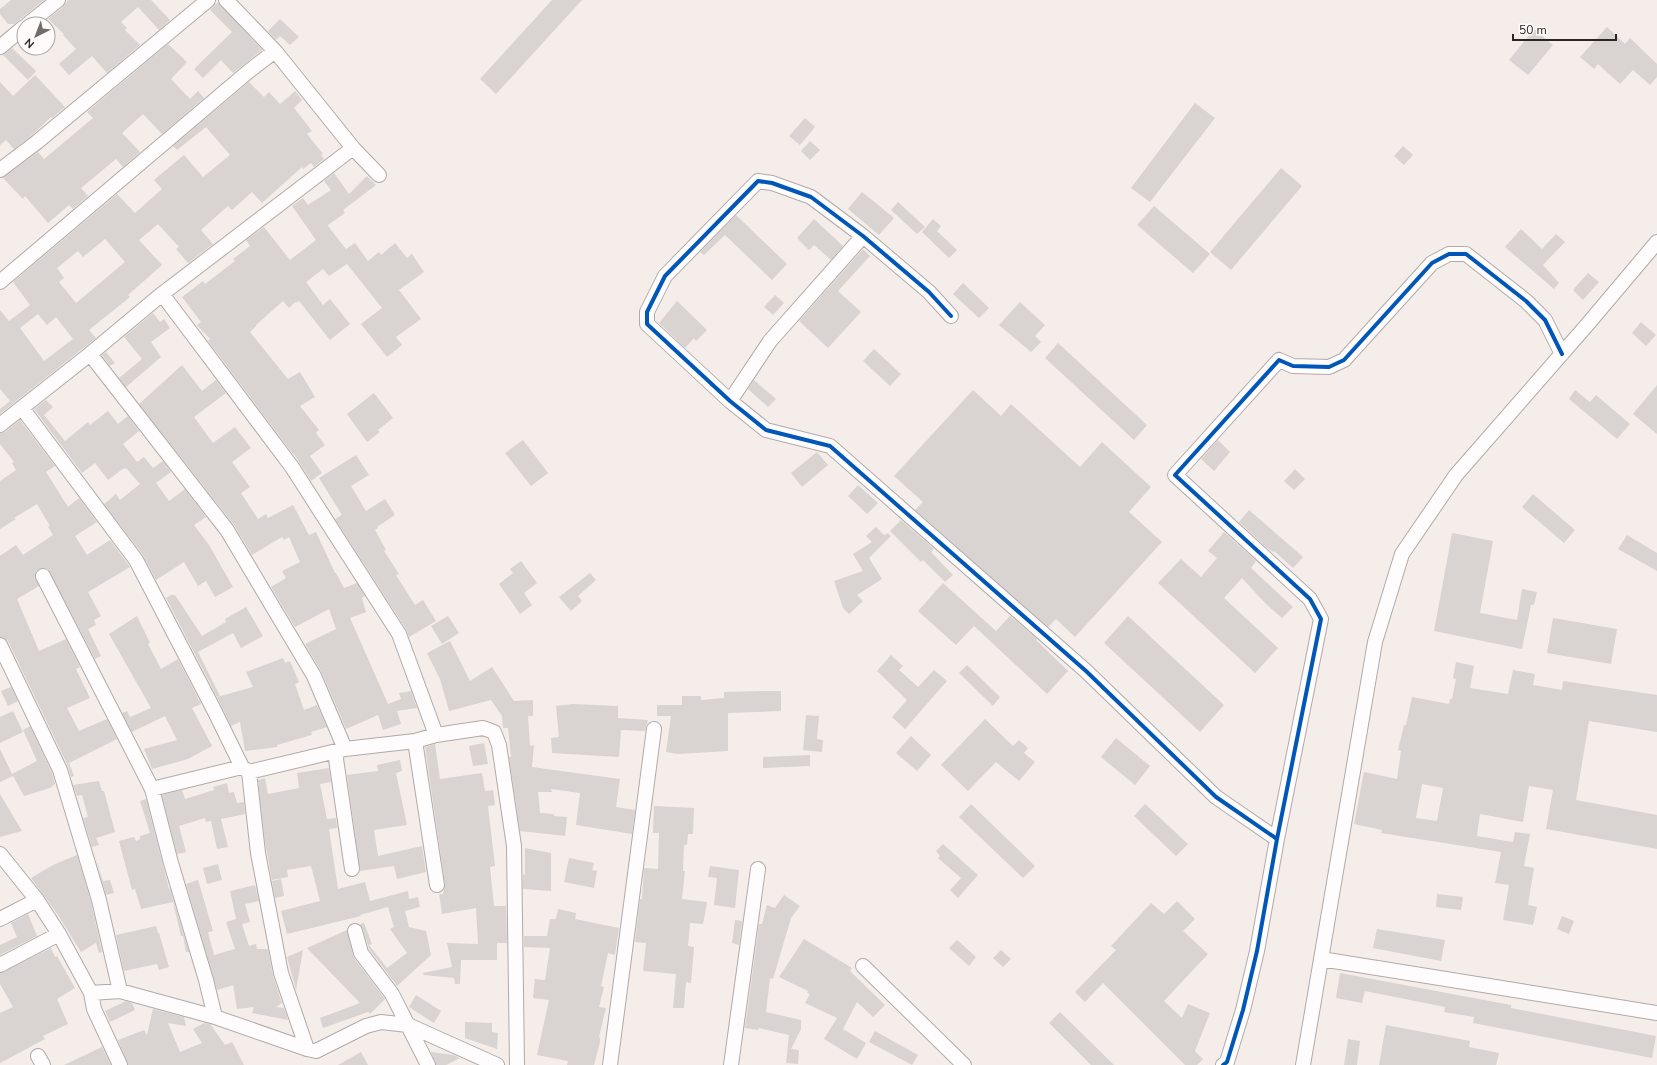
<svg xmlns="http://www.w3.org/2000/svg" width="1657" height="1065" font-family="'Nunito Sans',sans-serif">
  <rect width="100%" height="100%" fill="#f5ede9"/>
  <path fill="#d9d3d1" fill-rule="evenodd" d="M11,0H44L14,24H8L0,14V9Z
    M68,0H151L170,20L159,30L138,7L121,22L127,28L125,30L140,45L107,73L92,56L69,75L59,64L76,49L63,35L64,34L48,19L63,7Z
    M552,0H582L496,94L480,79Z
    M218,2L262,50L233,73L221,60L203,78L194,69L232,32L210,10Z
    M280,19L299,37L290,45L280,36L276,40L268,31Z
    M1607,27L1625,44L1630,38L1657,64V77L1650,85L1633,70L1620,84L1598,64L1594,69L1580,57Z
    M1534,29L1553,45L1528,75L1509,60Z
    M168,44L187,62L171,79L190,99L198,91L204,98L162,134L143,114L122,133L140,152L123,167L116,159L81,188L88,196L73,209L69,205L48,223L25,196L23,199L3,178L38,152L44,159L93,118L87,112Z
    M12,48L36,71L28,80L3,55Z
    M35,75L65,107L52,118L51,117L32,135L14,149L6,140L0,145V82L13,96Z
    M249,82L264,97L269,92L280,104L295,91L302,100L294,108L312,131L307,134L323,154L321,155L324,159L314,167L311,163L303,169L302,167L262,203L252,192L232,210L228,206L201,230L213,244L188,263L176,249L179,247L158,224L139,240L162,265L128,295L130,297L89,330L96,338L0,414V409L10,401L0,389V310L9,321L30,305L13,282L117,194L135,213L162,189L154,180L184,155L203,177L230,155L206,127L177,150L173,146ZM105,239L125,262L76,303L59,282L64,278L57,268L78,251L83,257ZM38,314L47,325L56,317L73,339L44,361L20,328Z
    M1195,103L1215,118L1150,202L1131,188Z
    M805,118L815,127L800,145L789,136Z
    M810,141L820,150L810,160L801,151Z
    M1403,146L1413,155L1404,165L1394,156Z
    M1281,168L1302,186L1231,270L1210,252Z
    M334,173L349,194L367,176L376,185L343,210L345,213L328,225V226L346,249L355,243L368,261L379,252L381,255L395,243L407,258L412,254L424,272L399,290L421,319L396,337L402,345L387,357L361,324L382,308L347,264L329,276L323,269L306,282L323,305L330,299L350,324L330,340L299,301L296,303L295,302L289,308L283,301L256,325V326L250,332L288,379L300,372L315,397L300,406L319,430L316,433L325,445L310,456L322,473L311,481L294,454H293L208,341L210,339L197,325L201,322L182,297L203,281L205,284L235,261L233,259L250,246L246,240L264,227L290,260L316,240L292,206L303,198L308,205L331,190L324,181Z
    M862,192L894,218L879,235L848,209Z
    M898,202L925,227L917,234L891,210Z
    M1154,206L1210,254L1193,273L1137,225Z
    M736,215L787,264L772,280L725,235L704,255L700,252Z
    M814,219L843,246L831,260L814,245L809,250L797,238Z
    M933,219L941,226L937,231L957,250L949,258L922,232Z
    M1521,229L1542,249L1556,234L1565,242L1543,265L1559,283L1554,289L1505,247Z
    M863,249L870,256L838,291L861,312L828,348L799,321Z
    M1588,273L1599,282L1583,300L1573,290Z
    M963,283L989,308L979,318L953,294Z
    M775,295L784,303L773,315L764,307Z
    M677,301L707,330L696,341L694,338L685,348L659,323Z
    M1020,302L1045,325L1035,336L1041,342L1031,352L999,325Z
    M153,313L160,322L164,319L170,328L151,342L161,357L126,387L119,378L142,359L124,337Z
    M1641,322L1656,335L1646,346L1632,333Z
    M1058,343L1147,425L1134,440L1045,358Z
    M874,349L901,374L890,386L863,361Z
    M106,352L115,363L110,366L102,355Z
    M182,365L202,391L216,380L226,393L194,417L213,443L235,427L251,448L232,462L250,487L241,493L258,519L266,514L268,518L293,505L309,535L316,532L335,573H336L344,588L357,583L365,596L362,598L366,612L350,618L388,704L401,699L399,693L411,691L417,708L397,711L401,724L383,730L378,715L346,729L322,673L305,644L336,629L329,609L295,627L271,587L286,578L282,571L300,562L289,537L284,540L282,537L252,555L234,525L139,404Z
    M754,380L776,399L768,407L748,389Z
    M1657,385V434L1633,414Z
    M973,390L1001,416L1011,404L1080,467L1102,442L1151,487L1129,512L1162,542L1075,637L1056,619L1048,627L915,510L923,502L894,476Z
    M1575,390L1590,402L1596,395L1630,424L1617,439L1569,399Z
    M374,393L393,418L378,430L380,432L367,442L347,414Z
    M46,400L53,407L44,415L65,441L88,422L90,425L108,411L118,424L128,416L139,431L123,444L137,462L144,457L153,468L163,461L171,472L156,483L169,501L185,489L206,517L194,525L209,545L233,587L215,597L206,581L198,586L184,562L156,580L143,555L104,504L116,494L120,500L140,484L126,468L125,469L124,468L108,480L95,463L82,473L34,409Z
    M20,420L55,466L46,472L68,507L79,498L97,522L75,536L87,555L110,540L130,567L88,592L101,616L94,620L96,625L88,629L101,656L95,659L48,569L43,568L36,571L35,576L39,586L17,599L39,651L66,639L80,667L76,669L90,698L67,708L79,731L107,719L117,739L69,763L74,776L71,777L68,766L8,641L4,638L0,637V556L16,545L23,555L53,535L48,527L50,526L37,504L14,518L16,519L0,529V481L16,470L12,463L14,462L0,444V433L5,432Z
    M523,440L548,473L531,486L505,453Z
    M1218,440L1230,452L1214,471L1201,459Z
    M817,452L828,465L802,487L791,473Z
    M356,455L369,475L351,486L366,511L385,499L395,515L377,527L378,528L375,530L386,550L384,551L399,574L396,575L415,605L423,600L436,621L409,637L406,629L335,519L342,515L319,478Z
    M1295,469L1305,479L1294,490L1284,481Z
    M858,485L878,503L867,514L848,496Z
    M1533,494L1575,530L1564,543L1522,507Z
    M1249,510L1303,557L1293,568L1274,551L1273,552L1267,548L1239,522Z
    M901,520L934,549L931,552L953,575L945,582L923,560L921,562L890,531Z
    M876,527L884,535L888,533L891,536L869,558L882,579L857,595L863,601L849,614L843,608L834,581L863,571L853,554L872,542L866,536Z
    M1224,532L1256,561L1251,568L1293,607L1282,618L1266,604L1242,578L1224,598L1278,648L1255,673L1158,583L1181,559L1201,577L1217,558L1208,551Z
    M1452,533L1493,541L1480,613L1517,620L1522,589L1537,592L1534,605H1531L1522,649L1434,631Z
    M1627,535L1657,553V571L1618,549Z
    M521,561L537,583L524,593L532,605L520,614L499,584L513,573L510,569Z
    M590,573L596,580L578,596L582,601L571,611L559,597Z
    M943,583L996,631L1010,616L1037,639L1036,640L1068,671L1047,694L974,626L956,645L918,611Z
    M171,595H175L202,636L226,622L225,619L246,607L263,636L241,648L233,633L198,652L220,696L217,697L166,598Z
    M137,616L150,643L148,644L161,669L178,659L201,704L192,708L212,746L188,759L152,769L144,749L177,740L165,716L132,732L122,713L127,711L130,717L151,708L109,634Z
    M448,616L459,633L442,644L431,626Z
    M1128,616L1224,705L1200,732L1104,643Z
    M1553,618L1617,629L1611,664L1547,653Z
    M450,641L470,681L492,667L514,701L533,700V716H528L530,746L534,745L532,767L620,779L616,807L635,810L632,834L576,825L580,793L551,789L552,792H538L540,813L554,814V816L567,817L565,836L520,831L509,757H511L508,728H503L502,716L491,700L449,711L440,679L427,653Z
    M891,655L903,666L899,670L918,687L934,670L947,681L905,729L892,717L907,700L877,671Z
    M283,658L285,663L290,661L299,682L295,684L304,710L317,705L327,727L311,732L312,735L277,745V747L245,751L240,722L231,726L217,697L253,687L246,672Z
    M1456,662L1474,666L1470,688L1508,694L1513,670L1535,674L1533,685L1562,690L1563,681L1657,695V732L1589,721L1576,800L1657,815V849L1546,829L1553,790L1529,786L1523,822L1480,814L1477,836L1513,842L1515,832L1530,834L1524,866L1534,868L1528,905L1537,907L1533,925L1503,920L1509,885L1495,883L1501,852L1381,833L1382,830L1354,824L1364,772L1397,779L1401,751L1398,750L1404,725H1406L1412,697L1449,704L1450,699H1452L1456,679L1453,678ZM1422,784L1443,788L1437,821L1416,818Z
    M967,665L1000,697L993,706L959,673Z
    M11,687L18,701L8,706L1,691Z
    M766,691H781V711L728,713V751L678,754L666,752L671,716H657V705H682V696H701V700L724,698V692Z
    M573,704L618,706V718L648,720L645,731L621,730L619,757L552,753L551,738L559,737L556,706Z
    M13,711L23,732L0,743V717Z
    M806,715L819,716L817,739L823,740L822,752L803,750Z
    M985,719L1013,746L1019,740L1028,748L1024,753L1035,762L1019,781L996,762L968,791L941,765Z
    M30,726L52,773L55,784L50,788L24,796L12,774L37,761L23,730Z
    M911,736L931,755L917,771L896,753Z
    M1116,738L1150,766L1135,785L1101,757Z
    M484,743L488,764L473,766L469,746Z
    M435,744L440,779L482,773L485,791L493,790L495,805L488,806L495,866L490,867L494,906H506L507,943H497V960H461L460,984H455L454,978L424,975L423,973L452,967L447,943L478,944L476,908L442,914L439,894H443L445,884L425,747Z
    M0,749L13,776L0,782Z
    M810,755V766L763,768V757Z
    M400,760L402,771L396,773L407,825L374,830L378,856L422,846L426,872L397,879L394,866L360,871L347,775L378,771L377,765Z
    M329,768L331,782L320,784L327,819L336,818L337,828L329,829L338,889L365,882L370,901L408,891L409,899L418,897L420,907L405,911L409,927L426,931L431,955L397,986L369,949L363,929L360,924L364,923L372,944L369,945L387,968L407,953L390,929L394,927L388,907L360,915L361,916L287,934L281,911L320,901L311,866L287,870L288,877L272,880L265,842L258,780L265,778L268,794L299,788L297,773Z
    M99,781L102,791H104L115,832L96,838L99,845L92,847L83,818L88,817L82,795L77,796L73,785Z
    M227,783L229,793L234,792L237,803L244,802L245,814L221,819L228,847L217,849L211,821L206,822L205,818L179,826L186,852L177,854L162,795L182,790L185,799L214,790L213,787Z
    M0,794L22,831L0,837Z
    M146,799L169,889H170L189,952H186L183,936H181L173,902L141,909L135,889L132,890L119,841L134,837L136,841L140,839V836L150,833L140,801Z
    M971,804L1035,866L1023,878L959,817Z
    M1145,804L1188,844L1176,856L1134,816Z
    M654,806L694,808L693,834H688L687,845H684L683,871H685L682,899L707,902L703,924L690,923L688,946L694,947L691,983L686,982L684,1008H673L676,974L643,971L646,943L635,942L640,899H642L644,868L658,869L659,833H653Z
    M943,844L978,875L958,898L950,890L961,878L938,858L940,856L936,851Z
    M525,848L551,853V891L523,889V874L525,875Z
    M93,849L103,881L110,880L114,893L106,895Z
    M77,855L91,902L102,952L99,953L96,943L81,952L58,915L31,878L53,865Z
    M569,858L594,863L592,870L597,871L594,888L564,882Z
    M218,864L222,880L207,884L203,868Z
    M710,866L739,870L735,908L714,905L717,878L708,877Z
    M281,879L284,896L275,898L272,881Z
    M198,880L213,931L208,932L214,955L235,949L226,922L236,919L230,891L255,885L259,901L245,904L250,922L242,924L249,946L256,944L257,949H268L273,976L282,1003L276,1007L284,1008L288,1020L252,1013L254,1007L237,1009L233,985L217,990L186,884Z
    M1437,894L1463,897L1461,910L1436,907Z
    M784,895L800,906L791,918L773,979L770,978L766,1012L801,1020V1029L791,1049L799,1050L798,1064L786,1063L789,1035L759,1028L758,1030L745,1028L759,924H762L767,905L775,908Z
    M1177,901L1195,919L1183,931L1208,954L1164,1001L1182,1018L1188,1004L1210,1013L1195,1051L1203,1059L1197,1065H1185L1103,983L1085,1002L1075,992L1116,950L1111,946L1151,903L1164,914Z
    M558,909L576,913L575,919L619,928L615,955L608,953L601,986L604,987L599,1007L606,1008L599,1037L600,1038V1042L594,1065H567L568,1061L537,1055L549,1000L533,998L535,979L545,980L550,948L524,947V936H547L550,919H556Z
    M28,914L37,936L0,955V945L17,937L11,923Z
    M1562,916L1574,921L1569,934L1557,929Z
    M735,920L742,921L739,945L732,943Z
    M156,926L158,933H159L169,967L159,970L157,964L124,971L116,935Z
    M1377,929L1445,940L1441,961L1373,948Z
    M347,930L354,958L385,999L370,1014L368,1012L323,1028L320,1018L360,1003L307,948Z
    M804,939L852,968L850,971L885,1005L873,1017L857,1002L843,1029L866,1043L857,1059L824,1039L837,1018L805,1003L810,994L807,993L808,991L779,977Z
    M957,940L976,957L969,966L949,948Z
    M51,948L55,957L57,956L75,988L57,999L68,1024L43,1036L45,1039L0,1063V1013L13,1007L0,984V973Z
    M303,950L296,990L287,957Z
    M1001,950L1011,959L1003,967L993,958Z
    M1340,973L1511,1005V1008L1656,1036L1652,1058L1473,1023L1474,1017L1444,1012L1445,1007L1365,991L1362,1003L1336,998Z
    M416,995L441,1011L434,1023L409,1007Z
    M126,1001L132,1003L135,1010L110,1022L105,1011Z
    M153,1009L184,1017L186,1026L168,1023L180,1052L202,1043L193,1029L204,1023L210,1024L225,1045L232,1042L244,1065H128L118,1040L144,1030L147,1035Z
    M1060,1012L1114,1065H1091L1049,1023Z
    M465,1022L492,1023V1032L498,1033L497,1049L465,1038Z
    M1386,1025L1470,1041L1469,1047L1499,1053L1496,1065H1379Z
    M875,1031L918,1055L912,1065L869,1042Z
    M1348,1039L1360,1041L1357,1065H1344Z
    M102,1047L111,1065H64Z
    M361,1052L368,1065H338Z
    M431,1052L453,1055L460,1058L446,1065H436Z"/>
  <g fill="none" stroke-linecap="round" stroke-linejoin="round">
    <defs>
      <path id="minor" d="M226,0L275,51L353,148L379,175
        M28,24L58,0
        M0,47L24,27
        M0,170L37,142L208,0
        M0,282L249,71L275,51
        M162,294L292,467L399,634L436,735
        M951,316L929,292L863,236L811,197L772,183L758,181L665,276L647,312V324L730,401L766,430L830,446L1086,671L1216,797L1277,839
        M90,354L227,530L314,676L345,749
        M730,401L770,341L863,236
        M22,408L136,560L214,710L242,767
        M0,425L90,354L162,294L353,148
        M43,576L152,789L171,863L206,980L215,1017
        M0,645L60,770L99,900L120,991
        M415,741L437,885
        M335,752L352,869
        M249,772L258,853L281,973L307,1049
        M152,789L242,767L249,772L345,749L415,741L436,735L483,728L494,732L499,745L514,846L517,1065
        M0,854L37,900L59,934L91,993L120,991L215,1017L307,1049L316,1051L366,1026L381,1022L408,1025L497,1065
        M0,919L37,900
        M355,931L361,953L392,994L428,1065
        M1321,959L1657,1013
        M0,965L59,934
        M863,966L964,1065
        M91,993L94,1009L120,1065
        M38,1056L43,1065
        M610,1065L654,729
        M731,1065L758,869
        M1223,1065L1227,1062L1243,1010L1257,951L1277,839L1321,619L1310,599L1175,475L1279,360L1293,366L1329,367L1344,360L1432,263L1449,254H1466L1526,301L1545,320L1562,354
        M1303,1065L1375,642L1402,554L1456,475L1587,325L1657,242"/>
    </defs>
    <use href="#minor" stroke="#b1aaa8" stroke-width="16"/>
    <use href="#minor" stroke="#fefcfc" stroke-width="14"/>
    <defs>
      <path id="cycleway" d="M951,316L929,292L863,236L811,197L772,183L758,181L665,276L647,312V324L730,401L766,430L830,446L1086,671L1216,797L1277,839
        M1223,1065L1227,1062L1243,1010L1257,951L1277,839L1321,619L1310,599L1175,475L1279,360L1293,366L1329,367L1344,360L1432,263L1449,254H1466L1526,301L1545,320L1562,354"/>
    </defs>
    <use href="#cycleway" stroke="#fefbfa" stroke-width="6"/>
    <use href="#cycleway" stroke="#0057b8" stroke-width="4"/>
  </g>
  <g transform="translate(36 36) rotate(222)"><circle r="19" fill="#fefbfa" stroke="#aaa5a4"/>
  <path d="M0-3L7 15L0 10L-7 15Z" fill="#726b68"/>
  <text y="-6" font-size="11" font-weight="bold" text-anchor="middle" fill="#2b2523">N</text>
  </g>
  <path d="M1513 34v6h103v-6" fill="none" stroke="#2b2523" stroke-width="2"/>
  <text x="1519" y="34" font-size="12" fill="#2b2523" stroke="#fefbfa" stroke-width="3" paint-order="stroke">50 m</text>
</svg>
